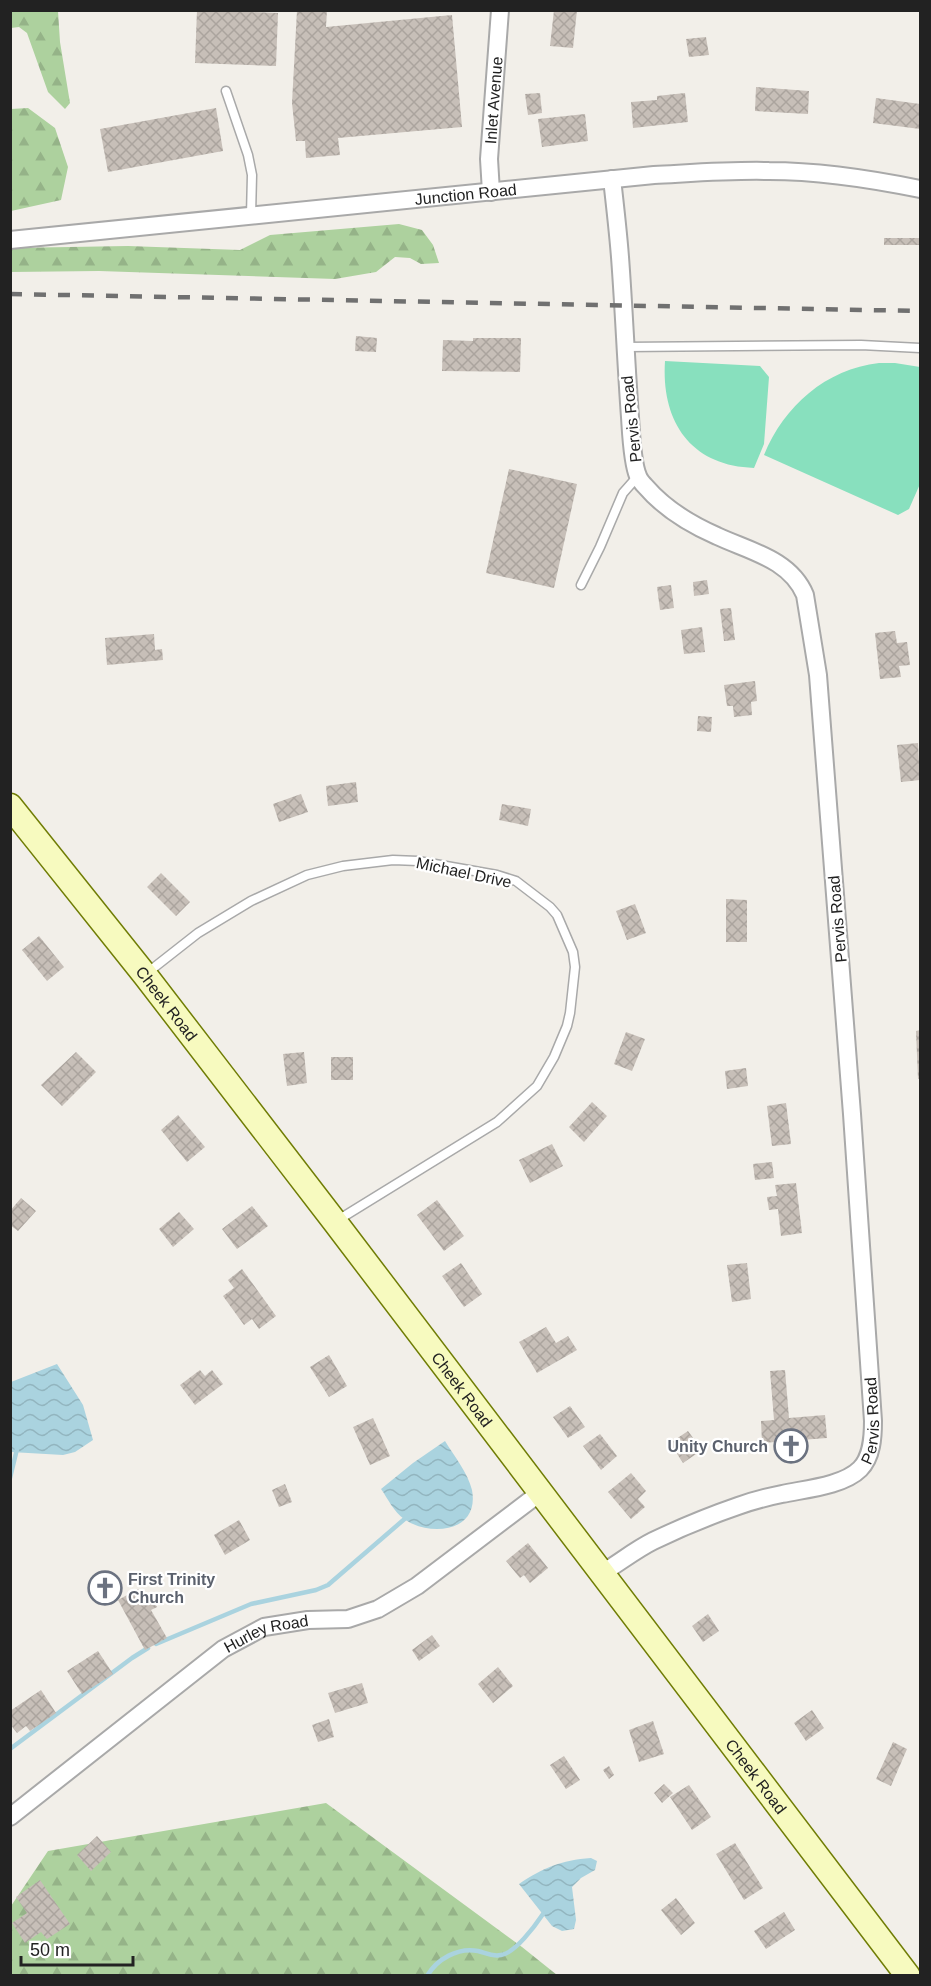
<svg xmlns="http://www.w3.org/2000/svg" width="931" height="1986" font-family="Helvetica,sans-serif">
  <defs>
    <pattern id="forest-firs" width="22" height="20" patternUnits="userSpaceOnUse" patternTransform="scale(1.5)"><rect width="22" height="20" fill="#add19e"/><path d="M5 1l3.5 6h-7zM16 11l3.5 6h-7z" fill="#95b388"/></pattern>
    <pattern id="water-waves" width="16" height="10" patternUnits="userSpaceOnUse" patternTransform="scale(1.5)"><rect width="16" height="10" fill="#aad3df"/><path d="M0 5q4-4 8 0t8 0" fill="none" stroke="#92b5bf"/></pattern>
    <pattern id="building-cross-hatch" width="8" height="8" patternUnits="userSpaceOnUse" patternTransform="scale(1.5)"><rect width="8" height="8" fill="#c7bfb8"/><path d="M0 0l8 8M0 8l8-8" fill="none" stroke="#aba49e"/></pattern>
  </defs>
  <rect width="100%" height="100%" fill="#f2efe9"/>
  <path fill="url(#forest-firs)" d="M10,11H58L60,42L70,103L65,109L48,92L27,33L19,27L11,28Z
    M28,108L55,128L68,167L61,200L11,211V109Z
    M399,224L422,230L433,245L439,263L421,264L410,258L395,257L376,272L335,279L99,271L11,272V248L128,246L240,250L270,235Z
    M326,1803L522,1947L557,1975L11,1976V1906L48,1851Z"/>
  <path fill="#88e0be" d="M665,361L760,366L769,377L764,444L754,468C691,466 661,422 665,361Z
    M879,363H895L920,367V484L909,509L898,515L764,455C784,406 826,369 879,363Z"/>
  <path fill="url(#water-waves)" d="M57,1364L83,1405L93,1440L75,1452L63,1455L11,1452V1382Z
    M445,1441C454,1456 468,1473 472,1490C480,1533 429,1537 404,1519C394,1512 388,1499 381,1489L413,1463Z
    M591,1858L597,1861L595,1870L581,1878L572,1887L576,1920L574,1929L562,1931L552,1926L519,1884C543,1868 561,1860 591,1858Z"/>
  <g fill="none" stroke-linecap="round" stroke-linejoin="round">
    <path stroke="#aad3df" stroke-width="4.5" d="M10,1478L17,1449
      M156,1644L251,1604L316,1590L328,1585L408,1516
      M10,1749L132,1658L148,1648
      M427,1976C437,1959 458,1947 478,1951C486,1953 492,1957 501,1955C515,1953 535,1926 543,1914"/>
  </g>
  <path fill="url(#building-cross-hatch)" d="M197,10L278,13L276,66L195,63Z
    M297,10H327L326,27L452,15L462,127L338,138L340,155L306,158L305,141H296L292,103Z
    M554,10H577L573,48L550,46Z
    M706,37L709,55L689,57L686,39Z
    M756,87L809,91L808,114L755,111Z
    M540,93L542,113L528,115L525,94Z
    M685,93L688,122L633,128L631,102L657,100V96Z
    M876,98L920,104V129L873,123Z
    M216,108L223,151L108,172L100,129Z
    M585,114L588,141L542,147L538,119Z
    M884,238H920V245H884Z
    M356,336L377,338L376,352L355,351Z
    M473,338H521L520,372L442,371L443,340L473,341Z
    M509,469L577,484L554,588L486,573Z
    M707,580L709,594L694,596L693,582Z
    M671,585L674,608L660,610L657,587Z
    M731,608L735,640L724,641L720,609Z
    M702,627L705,652L684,654L681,630Z
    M895,631L897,643L907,642L910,665L899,666L901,677L880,679L875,633Z
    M154,634L155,650L162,649L163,660L107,665L105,638Z
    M755,681L757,701L751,702L752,715L734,717L733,706H727L724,685Z
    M698,716L712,717L711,732L697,731Z
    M918,743L920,780L901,782L897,745Z
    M356,782L358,802L328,806L326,786Z
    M301,794L308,812L279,822L273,804Z
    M502,804L531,809L528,826L499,820Z
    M161,873L190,902L176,916L147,887Z
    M726,899L747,900V942H726Z
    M635,904L646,933L627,940L616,911Z
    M39,936L64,967L47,981L22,950Z
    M920,1030V1079H918L916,1031Z
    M626,1032L645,1039L632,1071L614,1064Z
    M76,1052L96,1072L62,1106L41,1085Z
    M304,1052L307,1083L287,1086L283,1054Z
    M331,1057H353V1080H331Z
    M746,1068L748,1086L727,1089L725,1071Z
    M592,1102L607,1116L584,1142L569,1127Z
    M786,1103L791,1144L772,1146L767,1106Z
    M178,1115L205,1147L187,1162L161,1130Z
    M552,1144L563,1166L530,1183L519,1160Z
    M772,1162L774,1178L755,1180L753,1164Z
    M796,1183L802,1233L781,1236L778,1209L769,1210L767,1197L777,1196L775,1185Z
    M21,1198L36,1211L18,1231L10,1225V1211Z
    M437,1200L464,1236L444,1251L417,1215Z
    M252,1206L268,1226L237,1249L222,1229Z
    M179,1212L194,1229L173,1247L159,1229Z
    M461,1263L482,1294L464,1307L442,1276Z
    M747,1263L751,1299L732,1302L727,1265Z
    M242,1269L276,1316L259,1329L252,1319L244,1325L223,1296L234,1288L228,1280Z
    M546,1327L556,1343L568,1336L577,1350L537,1373L519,1342Z
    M329,1355L347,1386L329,1397L310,1367Z
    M200,1370L205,1376L212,1370L223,1384L195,1405L180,1385Z
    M785,1370L789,1418L825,1415L827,1438L762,1443L761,1421L774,1420L770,1371Z
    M570,1406L585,1427L568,1438L553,1417Z
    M373,1418L390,1456L370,1465L353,1427Z
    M688,1431L702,1450L683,1463L670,1443Z
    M600,1434L617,1456L601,1470L583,1446Z
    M631,1473L646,1491L638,1499L645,1507L631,1519L608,1492Z
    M285,1484L292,1502L279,1507L272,1490Z
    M239,1520L250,1540L225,1555L214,1535Z
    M528,1543L548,1568L530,1583L524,1575L520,1578L506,1561Z
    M138,1589L144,1599L151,1595L157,1607L151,1610L167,1638L145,1650L118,1600Z
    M708,1614L719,1631L703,1642L692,1626Z
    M432,1635L440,1646L419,1661L412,1650Z
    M98,1651L113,1674L82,1694L67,1671Z
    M498,1667L513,1686L493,1703L478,1684Z
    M362,1683L368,1703L335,1713L328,1693Z
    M41,1690L56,1713L30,1731L26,1726L17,1733L10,1724V1711Z
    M812,1710L824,1728L806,1741L794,1723Z
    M329,1719L334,1737L318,1742L312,1725Z
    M653,1721L664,1754L639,1762L629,1730Z
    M893,1742L907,1749L891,1786L876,1779Z
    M564,1756L580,1780L566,1789L550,1765Z
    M609,1766L614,1775L609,1779L603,1770Z
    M664,1784L673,1793L662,1803L654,1793Z
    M689,1785L711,1817L692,1830L670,1797Z
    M97,1836L111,1852L91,1871L77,1855Z
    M735,1843L763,1888L744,1900L716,1854Z
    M40,1880L70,1924L47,1939L41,1932L25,1943L12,1923L27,1913L16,1897Z
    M676,1898L695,1923L681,1935L661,1910Z
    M784,1912L795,1930L766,1949L754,1931Z"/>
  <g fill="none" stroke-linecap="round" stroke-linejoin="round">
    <defs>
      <path id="lane" d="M226,91L248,155L252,175L251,215
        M625,347L861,345L920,348
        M581,585L600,547L623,493L638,476
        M147,973L198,933L251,901L307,875L343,866L393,860L418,861L497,875L516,881L550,907L557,915L573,952L575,967L570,1013L567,1026L554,1057L537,1086L497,1122L338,1220"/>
      <g id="street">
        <path id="s1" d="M491,192L489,159L500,10"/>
        <path id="s2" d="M10,240L654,175C693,173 731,170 769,171C820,171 871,179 920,189"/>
        <path id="s3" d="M602,1573C619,1563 635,1550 653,1541C680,1528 709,1516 738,1506C752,1501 767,1497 782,1494C805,1489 843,1486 860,1469C872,1457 873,1437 873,1421L852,1114L818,675L805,595C790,559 749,551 717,536C692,525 664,508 646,487C643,484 639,479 638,476C632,462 631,432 630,417C626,363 624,310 620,257C618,231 615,205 612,179"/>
        <path id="s4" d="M10,1817L223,1649L264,1627L308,1620L348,1619L378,1609L417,1586L541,1492"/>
      </g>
      <g id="secondary">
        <path id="s5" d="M10,806L145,975L335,1222L908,1976"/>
      </g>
    </defs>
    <use href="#lane" stroke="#a9a9a9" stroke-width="11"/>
    <use href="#street" stroke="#a9a9a9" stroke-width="20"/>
    <use href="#secondary" stroke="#707d05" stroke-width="27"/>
    <use href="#lane" stroke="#fff" stroke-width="8"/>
    <use href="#street" stroke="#fff" stroke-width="16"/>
    <use href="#secondary" stroke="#f7fabf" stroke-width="24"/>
    <path stroke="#707070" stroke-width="4.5" stroke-dasharray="12 12" stroke-linecap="butt" d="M10,294L920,311"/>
  </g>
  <defs>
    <symbol id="church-ring" viewBox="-11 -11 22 22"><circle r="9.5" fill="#fff" stroke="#6b7280" stroke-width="1.5"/><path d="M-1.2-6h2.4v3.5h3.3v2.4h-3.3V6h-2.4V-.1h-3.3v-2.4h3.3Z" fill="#6b7280"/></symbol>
  </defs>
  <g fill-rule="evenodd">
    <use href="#church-ring" x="772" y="1427" width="38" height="38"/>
    <use href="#church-ring" x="86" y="1569" width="38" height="38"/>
  </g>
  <g text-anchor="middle" stroke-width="4.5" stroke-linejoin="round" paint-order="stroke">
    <g font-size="16" fill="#222" stroke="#fff">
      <text dy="6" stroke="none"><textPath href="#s1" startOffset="92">Inlet Avenue</textPath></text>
      <text dy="6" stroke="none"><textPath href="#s2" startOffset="458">Junction Road</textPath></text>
      <text transform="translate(631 419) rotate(-96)" y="6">Pervis Road</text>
      <text transform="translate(464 872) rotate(12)" y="6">Michael Drive</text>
      <text transform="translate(837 919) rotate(-95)" y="6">Pervis Road</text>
      <text dy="6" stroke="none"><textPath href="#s5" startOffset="252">Cheek Road</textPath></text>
      <text dy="6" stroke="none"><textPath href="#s5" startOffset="738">Cheek Road</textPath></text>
      <text dy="6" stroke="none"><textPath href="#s3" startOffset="332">Pervis Road</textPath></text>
      <text dy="6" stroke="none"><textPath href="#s4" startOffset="318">Hurley Road</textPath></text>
      <text dy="6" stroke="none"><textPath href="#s5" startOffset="1224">Cheek Road</textPath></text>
    </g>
    <g font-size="16" font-weight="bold" fill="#5b616d" stroke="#fff" text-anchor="end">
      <text x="768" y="1452">Unity Church</text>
      <text x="128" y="1585" text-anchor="start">First Trinity<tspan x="128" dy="18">Church</tspan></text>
    </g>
  </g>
  <rect width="931" height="1986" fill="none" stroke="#222222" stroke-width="24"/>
  <path d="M21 1956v9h112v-9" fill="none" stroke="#222222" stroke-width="3"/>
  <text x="30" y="1956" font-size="18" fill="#222222" stroke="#ffffff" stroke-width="4.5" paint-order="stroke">50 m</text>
</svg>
